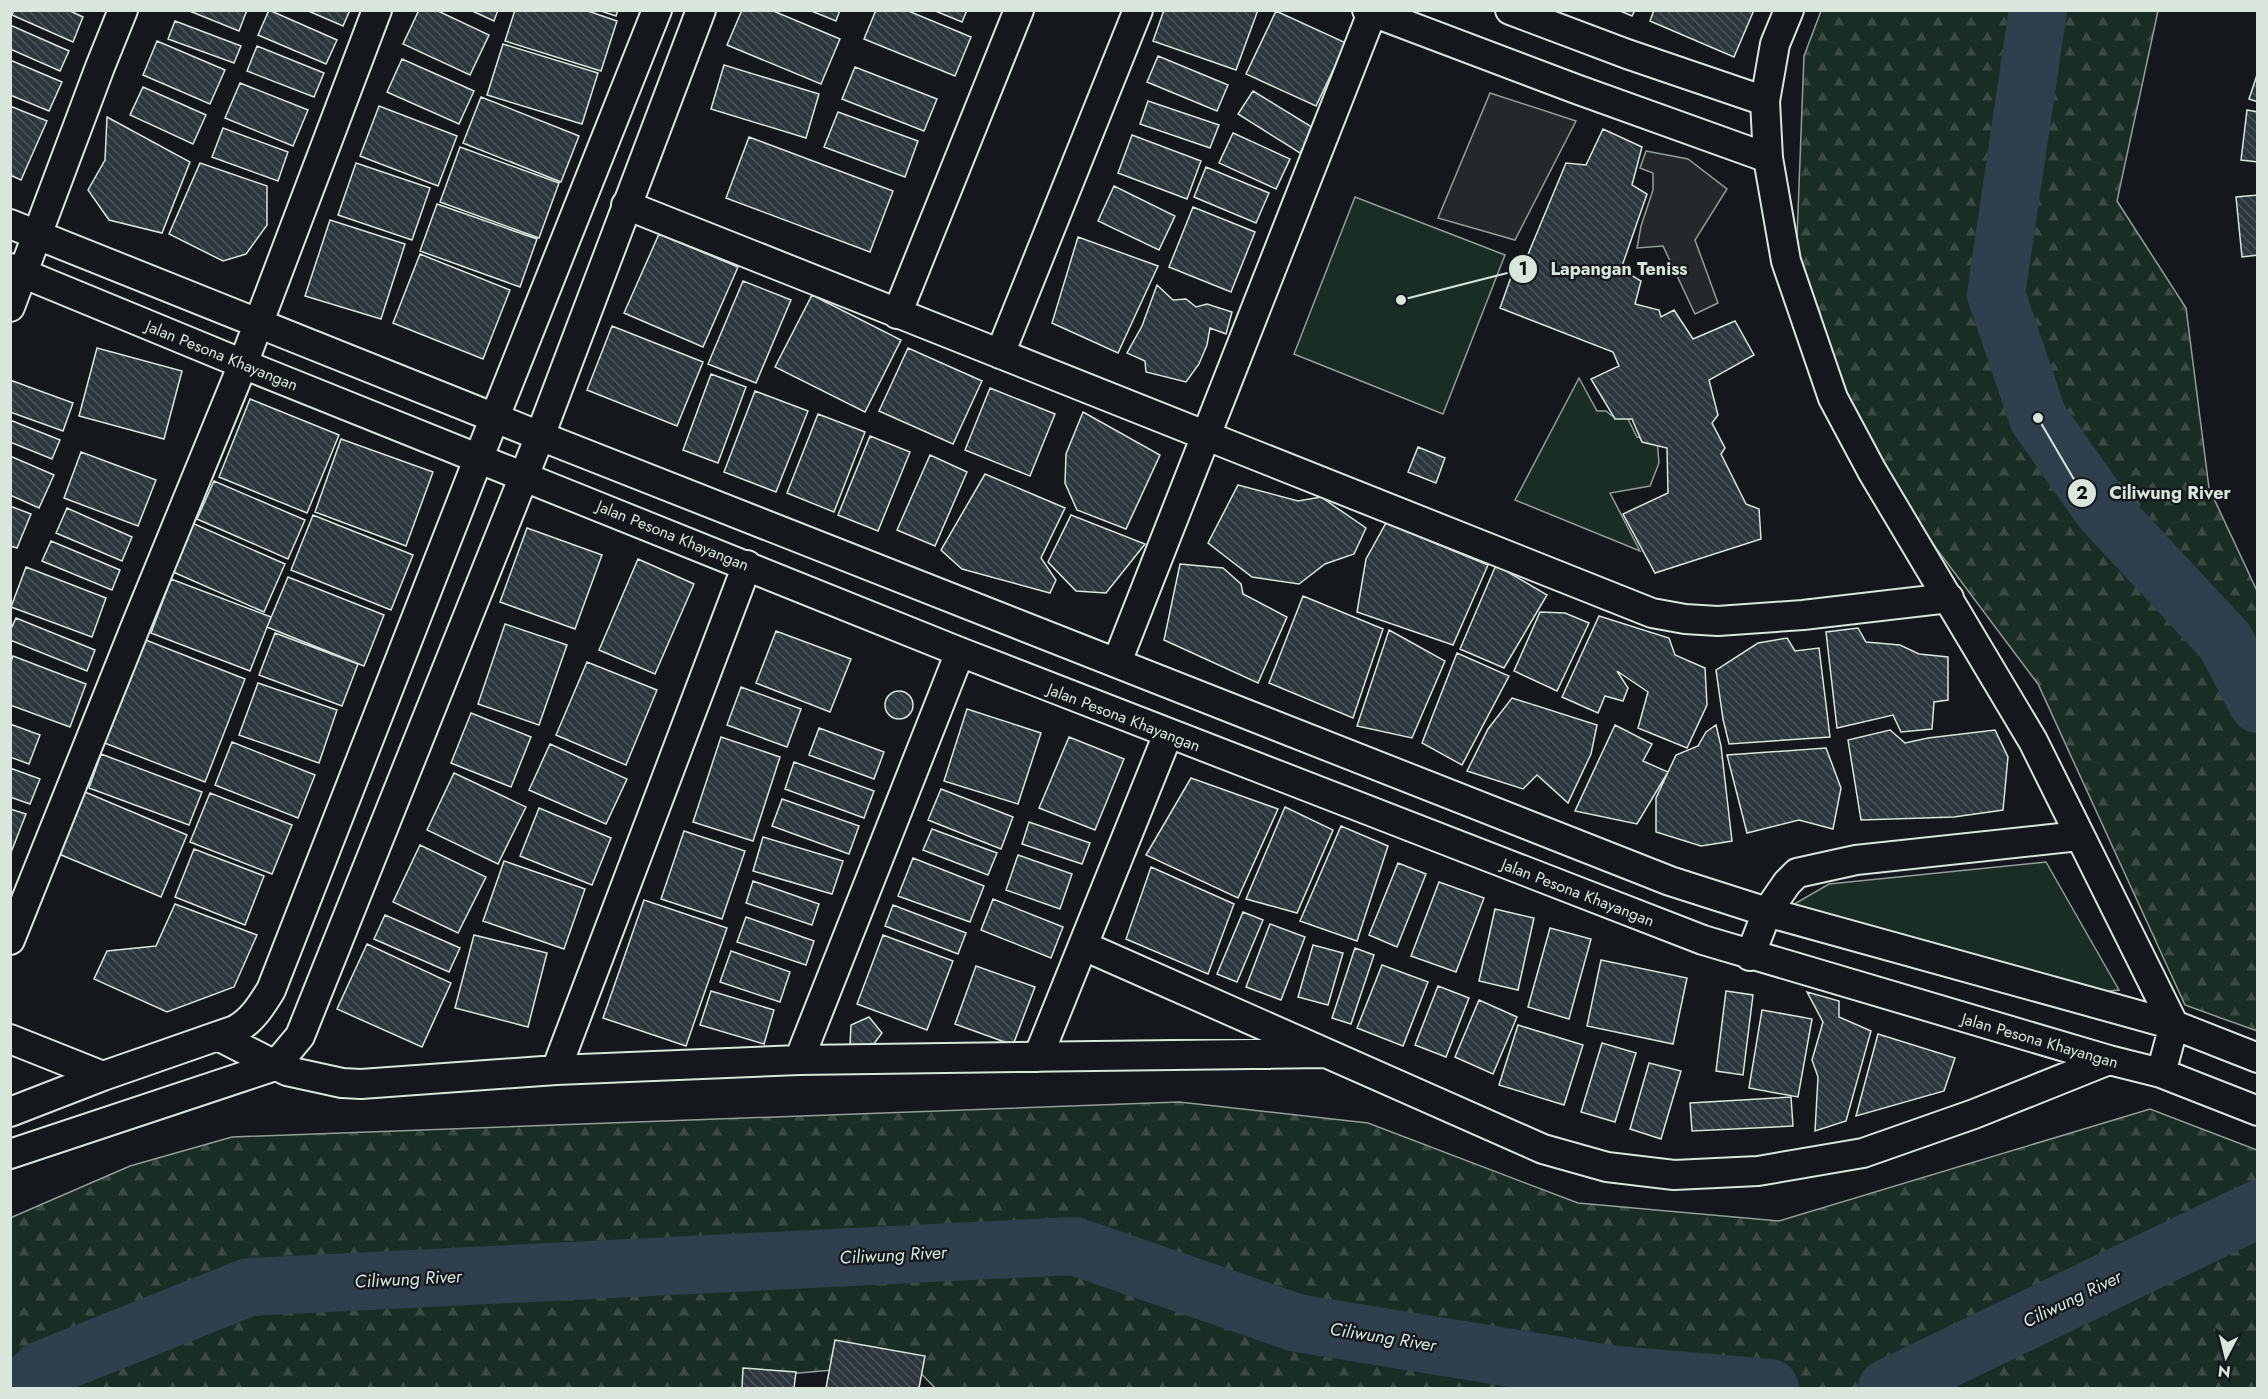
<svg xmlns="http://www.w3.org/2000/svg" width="2268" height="1399" font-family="Jost,sans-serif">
  <defs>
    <pattern id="forest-firs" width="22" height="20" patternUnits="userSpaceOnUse" patternTransform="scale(1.5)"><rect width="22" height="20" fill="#1a2d24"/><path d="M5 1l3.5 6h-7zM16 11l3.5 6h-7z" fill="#3b4b43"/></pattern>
    <pattern id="building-back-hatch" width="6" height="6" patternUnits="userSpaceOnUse" patternTransform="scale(1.5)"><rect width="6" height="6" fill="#2c363c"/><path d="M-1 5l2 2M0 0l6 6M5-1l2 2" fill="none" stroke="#4a5358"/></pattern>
  </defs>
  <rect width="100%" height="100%" fill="#14181c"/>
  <path fill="#1a2d24" stroke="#939e99" stroke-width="1.5" d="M1355,197L1505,255L1443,414L1294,354Z
    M1579,378L1597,411H1606L1612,416L1625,413L1637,437L1657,440L1659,463L1650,486L1610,493L1640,551L1515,500Z
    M2046,862L2119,990L2089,993L1784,910L1829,884Z"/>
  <path fill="url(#forest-firs)" stroke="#939e99" stroke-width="1.5" d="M1821,11H2158L2117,201L2186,308L2209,488L2257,591V1031L2185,1005L2038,684L1846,428L1796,264L1804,56Z
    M1179,1102L1368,1123L1578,1203L1779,1221L2150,1109L2257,1150V1388H935L911,1363L788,1374L746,1388H11L10,1218L130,1166L232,1137Z"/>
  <path fill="#24282b" stroke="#939e99" stroke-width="1.5" d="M1490,93L1576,121L1515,240L1438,218Z
    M1646,151L1688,159L1727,189L1695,240L1718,303L1695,314L1663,246L1637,248L1641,226L1653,190V173L1640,168Z"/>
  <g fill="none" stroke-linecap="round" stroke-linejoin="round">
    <path stroke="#2f3f4d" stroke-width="58" d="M2038,10L1996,294L2038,418L2102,509L2225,641L2258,704
      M23,1388L41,1370L249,1287L1074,1246L1297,1323L1616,1375L1770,1388
      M1887,1388L2258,1209"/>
  </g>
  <path fill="url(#building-back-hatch)" stroke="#d8e6dc" stroke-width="1.5" d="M14,10H68L83,17L73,42L12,15Z
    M187,10H247L239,31Z
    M269,10L337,40L326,64L258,35Z
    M306,10H350L343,26Z
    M419,10H436L489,35L470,75L403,44Z
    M470,10H498L494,21Z
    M515,10H585L617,21L601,71L505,41Z
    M598,10H618L616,16Z
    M742,10H771L840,39L821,84L727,45Z
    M809,10H840L836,21Z
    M876,10H906L971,37L955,76L864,39Z
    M933,10H967L962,22Z
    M1164,10H1258L1236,70L1153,41Z
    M1618,10H1635L1632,16Z
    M1654,10H1754L1734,57L1650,21Z
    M1276,11L1346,43L1316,106L1246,74Z
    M175,21L241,46L234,63L168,39Z
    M10,25L69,51L60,71L10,49Z
    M157,41L225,70L210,104L143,75Z
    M503,44L598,73L582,124L487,95Z
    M257,46L324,73L314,97L247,71Z
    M1158,56L1228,85L1217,111L1147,82Z
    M402,59L474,91L459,124L387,92Z
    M10,60L62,82L49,111L10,95Z
    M724,65L819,94L806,138L711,109Z
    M855,67L937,99L924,131L842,99Z
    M2257,75H2258V102L2249,99Z
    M240,83L308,110L293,146L225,118Z
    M143,87L206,115L193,144L130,115Z
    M1253,91L1315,129L1300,153L1238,114Z
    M481,97L579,136L561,182L463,143Z
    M1148,101L1219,125L1210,148L1140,124Z
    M10,106L47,121L21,180L10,175Z
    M379,106L457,136L438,186L360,156Z
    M2247,110L2258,112V162L2241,160Z
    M838,112L918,141L905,177L824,147Z
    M107,117L190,162L162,233L109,220L88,190L105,160Z
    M223,128L288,152L278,181L212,157Z
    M1603,129L1642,147L1632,185L1647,194L1621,269L1641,281L1635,304L1659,310L1661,317L1674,310L1693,339L1735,321L1754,355L1709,380L1718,415L1712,423L1725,448L1721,454L1746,504L1759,509L1761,539L1655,573L1623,514L1668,493L1667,448L1642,442L1632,419H1615L1591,379L1619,366L1613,352L1500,308L1516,263L1524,264L1566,163L1586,165Z
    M1233,133L1290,159L1276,189L1219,163Z
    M1132,135L1201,161L1187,199L1118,173Z
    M749,137L893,191L870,252L726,198Z
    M460,147L559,183L539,238L440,202Z
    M200,163L267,186V225L246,254L223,261L169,234Z
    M356,163L430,188L412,240L338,215Z
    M1206,167L1269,193L1256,223L1194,197Z
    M1114,186L1175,216L1159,250L1098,221Z
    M2258,195V255L2242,257L2236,197Z
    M437,204L537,239L520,287L420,251Z
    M1193,207L1255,232L1231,292L1169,267Z
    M330,220L405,244L381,319L305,296Z
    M659,234L738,267L703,347L624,313Z
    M1078,237L1158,266L1118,353L1052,323Z
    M420,254L510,290L483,359L393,323Z
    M743,281L791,300L756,383L708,364Z
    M1157,285L1173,300L1186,299L1196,307L1207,304L1232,312L1226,334L1210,328L1207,345L1199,364L1186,382L1146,372L1145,361L1127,353L1142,326Z
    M812,295L901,340L865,412L775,367Z
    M612,326L703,362L677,426L587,390Z
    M97,348L182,371L164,439L79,416Z
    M908,348L982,381L953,444L879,411Z
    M711,374L746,387L718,463L683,450Z
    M10,380L73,403L63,431L10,412Z
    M990,388L1055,414L1030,476L965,450Z
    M755,391L808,411L776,492L724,472Z
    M250,399L339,435L307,513L219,477Z
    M1083,412L1160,455L1126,529L1077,510L1065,483L1066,454Z
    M818,414L865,432L834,512L787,493Z
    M10,420L60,440L52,459L10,442Z
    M870,436L910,452L878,531L838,515Z
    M341,439L433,472L406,546L315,512Z
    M1418,447L1445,458L1436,483L1408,472Z
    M81,452L156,480L138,526L64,498Z
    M930,455L967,472L935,546L897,530Z
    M10,456L54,475L39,508L10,495Z
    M985,474L1065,508L1041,558L1056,580L1050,593L962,569L941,550Z
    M214,481L305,520L288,559L197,519Z
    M1238,485L1298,501L1321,497L1366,528L1354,554L1325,564L1299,584L1252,577L1208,543Z
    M10,506L31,514L17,548L10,546Z
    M67,508L132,537L122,561L56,533Z
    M313,515L413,555L391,610L291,570Z
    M1071,515L1145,544L1106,593L1076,591L1048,562Z
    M192,523L285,564L264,612L171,571Z
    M1386,523L1488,565L1453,645L1357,612L1366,559Z
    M527,528L602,555L575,629L500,602Z
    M51,541L120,570L112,590L42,561Z
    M638,559L694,584L655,674L599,650Z
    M1180,564L1223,568L1241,584L1243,594L1287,617L1258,683L1164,640Z
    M1496,565L1547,595L1504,668L1460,649Z
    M26,567L106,598L92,637L11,607Z
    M288,577L384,615L364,666L267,627Z
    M171,579L271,617L250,671L151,633Z
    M1303,596L1383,629L1353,718L1269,683Z
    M1540,612L1565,613L1589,623L1557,691L1514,671Z
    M1599,616L1669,638L1675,655L1705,668L1707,705L1687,748L1638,728L1648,692L1617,671L1628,688L1623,701L1605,696L1598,713L1562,697Z
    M16,618L95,650L87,671L10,640V631Z
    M505,624L567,645L539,725L478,704Z
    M1858,628L1866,642L1900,645L1919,654L1948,657V700L1934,702L1932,729L1901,732L1893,715L1837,728L1826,632Z
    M1389,630L1445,661L1412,738L1357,726Z
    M776,631L851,659L830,712L756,683Z
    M275,633L358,664L342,706L259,675Z
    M138,637L245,679L205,782L97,740Z
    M1787,638L1795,651L1819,648L1830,737L1729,744L1723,719L1716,670L1758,643Z
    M1457,653L1509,676L1462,765L1422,743Z
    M13,656L86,684L70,727L10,705V664Z
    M587,662L657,690L626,765L556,735Z
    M258,683L337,710L319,763L239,735Z
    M741,687L801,709L787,747L727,725Z
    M885 705a14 14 0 1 1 28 0a14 14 0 1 1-28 0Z
    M1512,698L1597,725L1591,754L1568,803L1537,775L1523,789L1467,771L1488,729Z
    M967,709L1041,733L1018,804L944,781Z
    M471,713L531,737L511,787L451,763Z
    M10,724L40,735L29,764L10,757Z
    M1615,725L1652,744L1643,761L1668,772L1637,824L1575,811Z
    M1716,725L1721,746L1732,841L1701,846L1656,832V798L1676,755L1698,746L1706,732Z
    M819,728L884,752L874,779L809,755Z
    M1890,730L1905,743L1928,738L1995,730L2008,757L2003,810L1954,817L1861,820L1848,740Z
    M721,737L780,757L753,841L693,822Z
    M1069,737L1124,759L1095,830L1039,808Z
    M232,742L315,775L298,818L215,785Z
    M550,744L627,779L606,824L529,790Z
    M1826,748L1841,788L1833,829L1799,820L1747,833L1727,755Z
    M101,754L202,792L189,825L89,788Z
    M794,762L874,791L864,818L785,789Z
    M10,768L40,779L30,804L10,797Z
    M454,773L526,807L498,864L427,830Z
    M1191,778L1278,809L1238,898L1146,855Z
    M941,789L1013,817L1001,849L928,820Z
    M85,792L187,835L161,897L59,854Z
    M210,793L292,825L272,874L190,842Z
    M782,799L859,826L849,854L772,826Z
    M1285,807L1333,830L1297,913L1246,899Z
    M539,808L611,838L592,885L520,856Z
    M10,809L26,814L10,855Z
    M1029,822L1090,843L1082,864L1022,844Z
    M1341,826L1388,846L1357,941L1300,921Z
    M932,829L997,853L988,875L923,850Z
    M684,831L745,851L722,919L661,899Z
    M763,837L843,861L832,894L753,871Z
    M420,845L486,877L458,933L393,902Z
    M194,849L264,876L245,925L175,897Z
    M1018,855L1072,874L1060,909L1006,890Z
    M913,858L984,886L970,922L898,896Z
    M504,861L585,889L564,949L483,921Z
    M1398,863L1426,874L1397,947L1369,935Z
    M1151,867L1234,904L1208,974L1126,939Z
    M753,881L819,904L812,925L746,903Z
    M1439,882L1484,898L1456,972L1411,956Z
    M993,899L1063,927L1051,958L981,930Z
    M644,900L727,928L686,1046L603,1018Z
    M175,904L257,935L234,987L167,1012L94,979L107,951L156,946Z
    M893,905L966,933L958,954L885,926Z
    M1495,909L1534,918L1518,990L1479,981Z
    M1243,912L1263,920L1237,982L1217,974Z
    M385,915L460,948L449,972L374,939Z
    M746,917L814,941L806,965L737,942Z
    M1270,924L1305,937L1281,1000L1246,987Z
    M1550,928L1591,939L1569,1019L1528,1007Z
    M474,935L547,953L528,1027L455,1008Z
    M883,935L953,961L927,1030L857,1004Z
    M367,944L451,983L422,1047L337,1009Z
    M1313,945L1343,953L1328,1005L1298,997Z
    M1355,948L1374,955L1351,1024L1332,1018Z
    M731,951L790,972L780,1002L720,982Z
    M1601,960L1687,978L1673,1044L1587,1026Z
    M1382,965L1428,982L1403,1046L1357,1028Z
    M976,966L1035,987L1013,1045L955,1024Z
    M1438,986L1469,998L1446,1057L1415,1045Z
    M711,991L774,1010L764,1044L700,1025Z
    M1726,991L1753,995L1743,1075L1716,1071Z
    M1807,992L1839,1001V1017L1871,1031L1846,1121L1815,1131L1818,1077L1812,1060L1823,1022Z
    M1479,1000L1517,1017L1493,1074L1455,1057Z
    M1762,1010L1812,1019L1798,1097L1749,1088Z
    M869,1017L882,1033L870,1049L850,1045L851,1025Z
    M1518,1025L1583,1045L1564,1105L1499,1085Z
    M1878,1034L1955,1058L1944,1091L1856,1116Z
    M1602,1043L1636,1053L1615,1122L1581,1112Z
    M1649,1063L1681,1071L1661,1139L1630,1129Z
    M1791,1097L1793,1126L1692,1131L1690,1103Z
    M835,1340L925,1356L919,1388H826Z
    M743,1368L796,1372L794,1388H742Z"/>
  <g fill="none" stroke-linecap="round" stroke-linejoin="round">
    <defs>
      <path id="street" d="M1367,10L1576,89L1768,158
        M1510,10L1627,54L1765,101
        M1789,10L1775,44L1765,101L1768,158L1786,261L1833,398L1872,471L2033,741L2174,1025L2161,1073
        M626,205L1652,613L1685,619L1718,621L1803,615L1949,598
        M10,224L540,436L1670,881L1767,912L2174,1025L2258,1058
        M10,268L243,364L960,652L1703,940L2109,1060L2161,1073L2258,1111
        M10,307L100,67L123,10
        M897,314L1019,10
        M1000,354L1138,10
        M1117,662L1372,13
        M10,940L137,623L243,364L377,10
        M1084,946L1543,1149L1607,1167L1674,1175L1758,1171L1863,1153L1974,1114L2109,1060
        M1750,956L1767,912L1787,883L1797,873L1856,860L2079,836
        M218,1036L287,1071L342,1083L361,1084L556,1070L799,1060L1326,1053
        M10,1039L103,1076
        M1038,1057L1168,734
        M799,1060L960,652
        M556,1070L747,565
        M10,1112L103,1076L235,1030C252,1021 261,1006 271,990L479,457L657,10
        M10,1154L275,1066L300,1036L540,436L701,10"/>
    </defs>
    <use href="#street" stroke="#d8e6dc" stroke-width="32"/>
    <use href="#street" stroke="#14181c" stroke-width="28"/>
  </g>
  <g text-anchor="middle" stroke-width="4.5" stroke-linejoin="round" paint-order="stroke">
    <g font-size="16" fill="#d8e6dc" stroke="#14181c">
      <text transform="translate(222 355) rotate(22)" y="6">Jalan Pesona Khayangan</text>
      <text transform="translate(673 535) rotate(22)" y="6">Jalan Pesona Khayangan</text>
      <text transform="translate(1124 717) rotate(21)" y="6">Jalan Pesona Khayangan</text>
      <text transform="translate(1578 892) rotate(21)" y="6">Jalan Pesona Khayangan</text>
      <text transform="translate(2040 1040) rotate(16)" y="6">Jalan Pesona Khayangan</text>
    </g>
    <g font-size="18" font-style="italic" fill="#d8e6dc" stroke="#14181c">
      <text transform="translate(893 1255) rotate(-3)" y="6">Ciliwung River</text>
      <text transform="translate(408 1279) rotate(-3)" y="6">Ciliwung River</text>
      <text transform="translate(2072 1299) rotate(-26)" y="6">Ciliwung River</text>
      <text transform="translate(1383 1337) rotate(9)" y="6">Ciliwung River</text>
    </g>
  </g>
  <path fill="none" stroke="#d8e6dc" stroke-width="2" d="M1401 300L1523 269M2038 418L2082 493"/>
  <g fill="#d8e6dc" stroke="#14181c" stroke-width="2">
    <circle cx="1401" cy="300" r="6"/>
    <circle cx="2038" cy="418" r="6"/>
    <circle cx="1523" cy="269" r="15"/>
    <circle cx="2082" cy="493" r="15"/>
  </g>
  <g font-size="18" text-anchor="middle" font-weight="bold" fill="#111">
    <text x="1523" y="275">1</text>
    <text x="2082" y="499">2</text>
  </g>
  <g font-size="18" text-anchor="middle" font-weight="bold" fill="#d8e6dc" stroke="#14181c" stroke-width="4.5" stroke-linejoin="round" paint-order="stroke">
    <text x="1619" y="275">Lapangan Teniss</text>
    <text x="2170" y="499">Ciliwung River</text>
  </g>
  <rect width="2268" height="1399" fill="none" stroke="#d8e6dc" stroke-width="24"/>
  <g transform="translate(2226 1357) rotate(187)" stroke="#14181c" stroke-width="4.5" paint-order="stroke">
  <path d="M0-4.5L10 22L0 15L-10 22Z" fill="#d8e6dc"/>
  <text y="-9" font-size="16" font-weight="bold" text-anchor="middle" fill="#d8e6dc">N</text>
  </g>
</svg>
